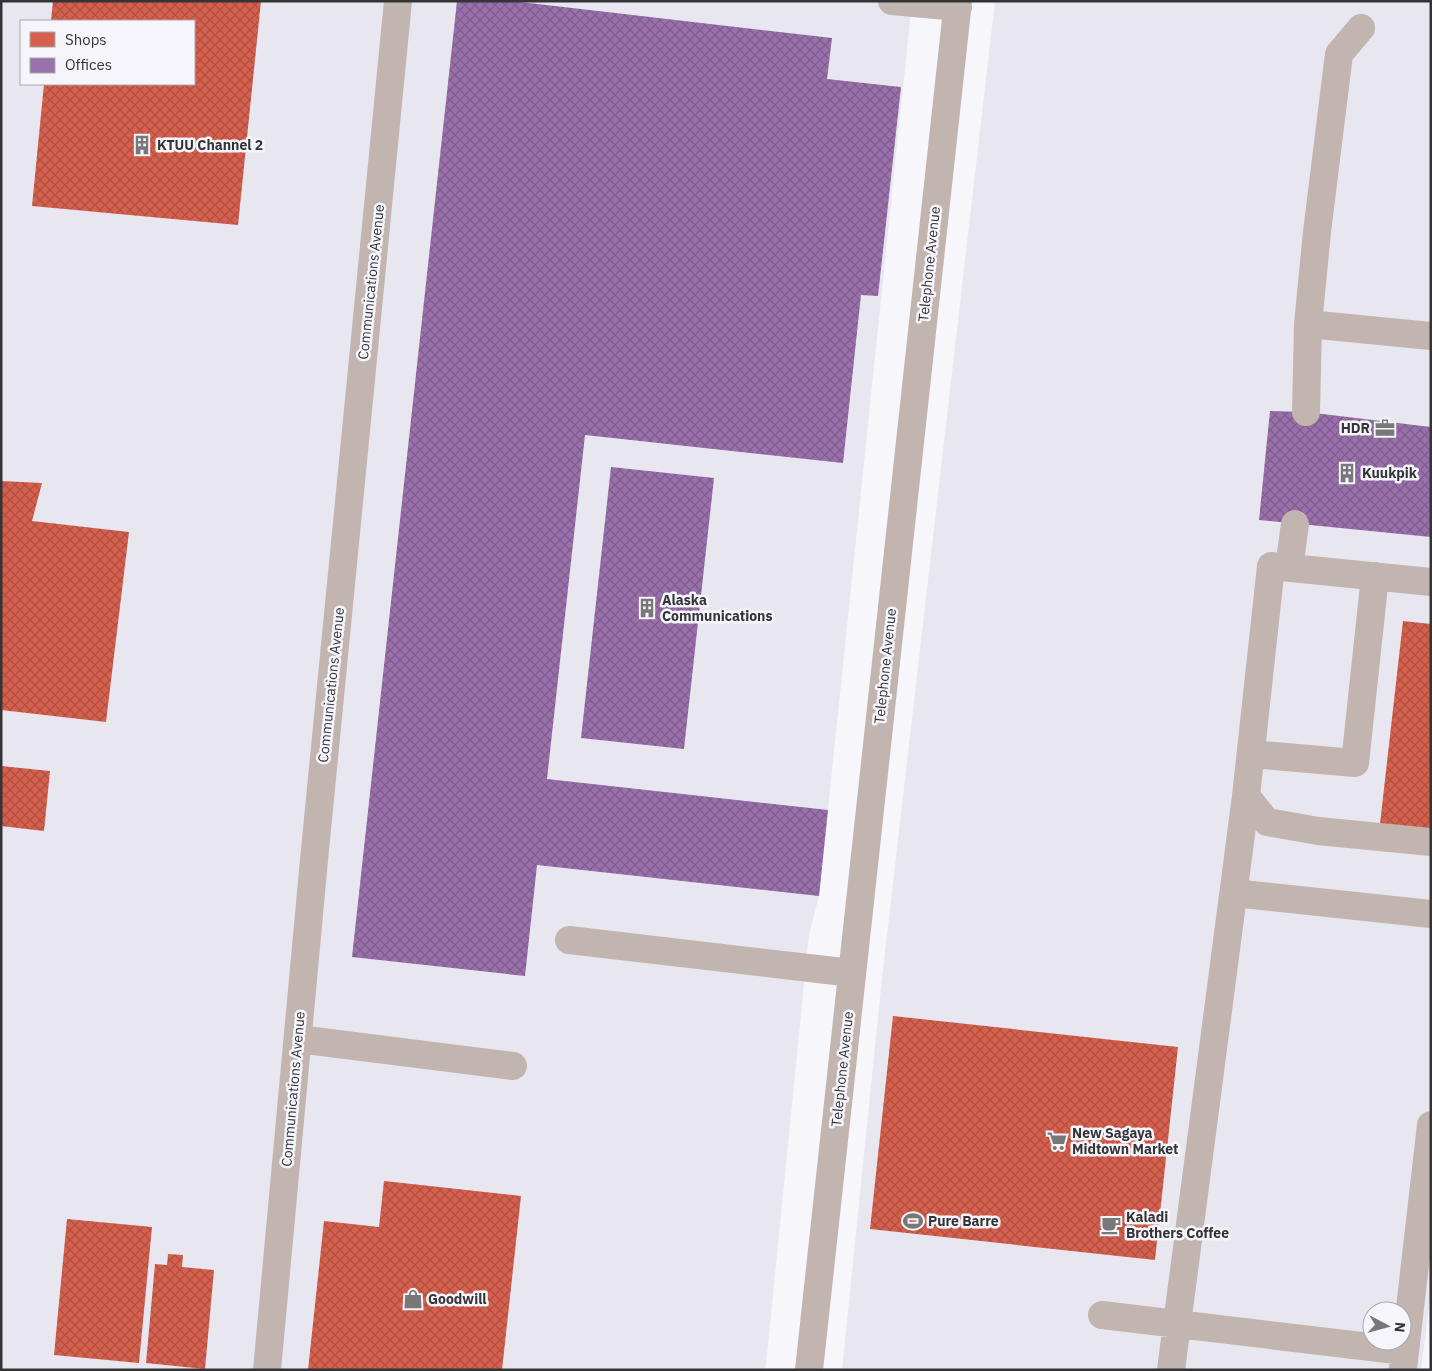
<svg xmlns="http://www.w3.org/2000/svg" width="1432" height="1371" font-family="'IBM Plex Sans',sans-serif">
  <defs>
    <pattern id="shops-cross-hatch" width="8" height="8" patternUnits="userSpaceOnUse" patternTransform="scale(1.25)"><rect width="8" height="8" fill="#d6604d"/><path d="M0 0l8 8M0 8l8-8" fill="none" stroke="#ae5041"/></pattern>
    <pattern id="offices-cross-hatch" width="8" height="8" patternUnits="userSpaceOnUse" patternTransform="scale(1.25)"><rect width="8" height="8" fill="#9970ab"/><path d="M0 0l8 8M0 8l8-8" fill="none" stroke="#7e5d8c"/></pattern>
  </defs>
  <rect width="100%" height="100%" fill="#f7f6fb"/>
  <path fill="#e8e7f0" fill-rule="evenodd" d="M1,1H912L819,896L809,934L766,1365L764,1370H1ZM21,21H194V84H21Z
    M995,1H1431V1294L1421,1370H842L882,978ZM1372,1311H1402V1341H1372Z"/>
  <path fill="url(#shops-cross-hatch)" d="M53,1H261L238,225L32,206L44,84H194V21H51Z
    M1,481L42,483L32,521L129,532L106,722L1,710Z
    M1403,621L1431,624V830L1380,824Z
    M1,766L50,771L44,831L1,826Z
    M893,1016L1178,1047L1155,1260L870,1229Z
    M384,1181L521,1196L502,1370H308L324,1221L379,1227Z
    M67,1219L152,1227L139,1363L54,1355Z
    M168,1254L183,1255L182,1267L214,1270L205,1369L146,1363L155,1264L167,1265Z"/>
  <path fill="url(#offices-cross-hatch)" d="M457,1H512L832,38L827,79L901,87L878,296L861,295L843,463L585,435L547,779L828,810L819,896L537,865L525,976L352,957Z
    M1270,411L1306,412L1431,427V537L1259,520Z
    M611,467L714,478L684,749L581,738Z"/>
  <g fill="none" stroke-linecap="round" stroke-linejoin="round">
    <path stroke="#c2b4ae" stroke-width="28" d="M892,1L958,7
      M1361,28L1339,54L1317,232L1308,324L1431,336
      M1306,412L1308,324
      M1289,568L1295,524
      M1431,582L1271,566L1246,796L1267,822L1318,831L1431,842
      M1251,754L1355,763L1375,576
      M1234,893L1431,914
      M569,940L852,973
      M298,1039L513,1066
      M1102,1315L1404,1351
      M1403,1369L1431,1125
      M267,1370L314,860L398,1
      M809,1370L958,1
      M1171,1370L1246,796"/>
  </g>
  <defs>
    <symbol id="building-bare" viewBox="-9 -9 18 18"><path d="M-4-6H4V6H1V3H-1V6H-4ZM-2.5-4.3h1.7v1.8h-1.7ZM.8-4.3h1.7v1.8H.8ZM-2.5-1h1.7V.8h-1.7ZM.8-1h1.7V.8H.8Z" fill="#78787b" stroke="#f6f5fc" stroke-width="2.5" paint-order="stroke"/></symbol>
    <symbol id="office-bare" viewBox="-9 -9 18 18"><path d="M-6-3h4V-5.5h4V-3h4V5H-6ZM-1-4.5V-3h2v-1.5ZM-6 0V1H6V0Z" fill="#78787b" stroke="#f6f5fc" stroke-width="2.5" paint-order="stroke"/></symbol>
    <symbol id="supermarket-bare" viewBox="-9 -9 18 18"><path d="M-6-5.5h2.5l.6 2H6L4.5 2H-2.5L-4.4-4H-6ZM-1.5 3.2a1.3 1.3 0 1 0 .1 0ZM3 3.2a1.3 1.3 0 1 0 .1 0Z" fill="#78787b" stroke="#f6f5fc" stroke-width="2.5" paint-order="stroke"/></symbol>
    <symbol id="stadium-bare" viewBox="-9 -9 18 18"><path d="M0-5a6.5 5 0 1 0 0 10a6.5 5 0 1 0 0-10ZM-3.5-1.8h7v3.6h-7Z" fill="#78787b" stroke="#f6f5fc" stroke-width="2.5" paint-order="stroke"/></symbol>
    <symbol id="cafe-bare" viewBox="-9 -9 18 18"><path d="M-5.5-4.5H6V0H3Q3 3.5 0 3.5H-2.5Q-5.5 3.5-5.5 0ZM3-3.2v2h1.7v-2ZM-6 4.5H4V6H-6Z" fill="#78787b" stroke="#f6f5fc" stroke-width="2.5" paint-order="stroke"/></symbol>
    <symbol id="shop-bare" viewBox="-9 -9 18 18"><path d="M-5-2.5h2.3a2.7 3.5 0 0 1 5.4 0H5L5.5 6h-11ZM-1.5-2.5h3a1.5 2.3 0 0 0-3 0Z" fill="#78787b" stroke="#f6f5fc" stroke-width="2.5" paint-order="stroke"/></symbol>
  </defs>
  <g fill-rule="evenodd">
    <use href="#building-bare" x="128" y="131" width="28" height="28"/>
    <use href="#office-bare" x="1371" y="414" width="28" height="28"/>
    <use href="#building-bare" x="1333" y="459" width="28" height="28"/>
    <use href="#building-bare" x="633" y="594" width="28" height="28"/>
    <use href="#supermarket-bare" x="1043" y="1127" width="28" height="28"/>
    <use href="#stadium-bare" x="899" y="1207" width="28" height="28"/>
    <use href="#cafe-bare" x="1097" y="1211" width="28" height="28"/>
    <use href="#shop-bare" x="399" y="1285" width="28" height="28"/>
  </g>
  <g text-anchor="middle" stroke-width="5" stroke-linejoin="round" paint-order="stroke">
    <g font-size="14" font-weight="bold" fill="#343436" stroke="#f6f5fc" text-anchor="start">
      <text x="157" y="150">KTUU Channel 2</text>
      <text x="1370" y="433" text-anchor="end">HDR</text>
      <text x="1362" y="478">Kuukpik</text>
      <text x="662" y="605">Alaska<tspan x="662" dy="16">Communications</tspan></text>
      <text x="1072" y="1138">New Sagaya<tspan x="1072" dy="16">Midtown Market</tspan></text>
      <text x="1126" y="1222">Kaladi<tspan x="1126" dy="16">Brothers Coffee</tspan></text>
      <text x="928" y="1226">Pure Barre</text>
      <text x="428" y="1304">Goodwill</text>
    </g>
    <g font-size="14" fill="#343436" stroke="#f6f5fc">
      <text transform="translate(929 264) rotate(-84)" y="5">Telephone Avenue</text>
      <text transform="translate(371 282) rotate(-84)" y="5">Communications Avenue</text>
      <text transform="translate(885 666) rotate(-84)" y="5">Telephone Avenue</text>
      <text transform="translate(331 685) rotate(-84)" y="5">Communications Avenue</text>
      <text transform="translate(842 1069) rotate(-84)" y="5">Telephone Avenue</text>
      <text transform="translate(293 1089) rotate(-85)" y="5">Communications Avenue</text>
    </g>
  </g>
  <rect width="1432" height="1371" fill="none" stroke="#343436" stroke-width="5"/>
  <rect x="20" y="20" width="175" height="65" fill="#f6f5fc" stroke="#a8a8ad"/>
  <rect x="30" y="32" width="25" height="15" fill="#d6604d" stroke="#a8a8ad"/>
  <text x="65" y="45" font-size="15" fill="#343436">Shops</text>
  <rect x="30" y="58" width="25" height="15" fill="#9970ab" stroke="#a8a8ad"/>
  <text x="65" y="70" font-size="15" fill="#343436">Offices</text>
  <g transform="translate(1387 1326) rotate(96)"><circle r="24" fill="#f6f5fc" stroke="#a8a8ad"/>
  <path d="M0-4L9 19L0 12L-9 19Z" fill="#78787b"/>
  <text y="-8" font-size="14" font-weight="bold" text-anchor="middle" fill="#343436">N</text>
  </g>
</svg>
